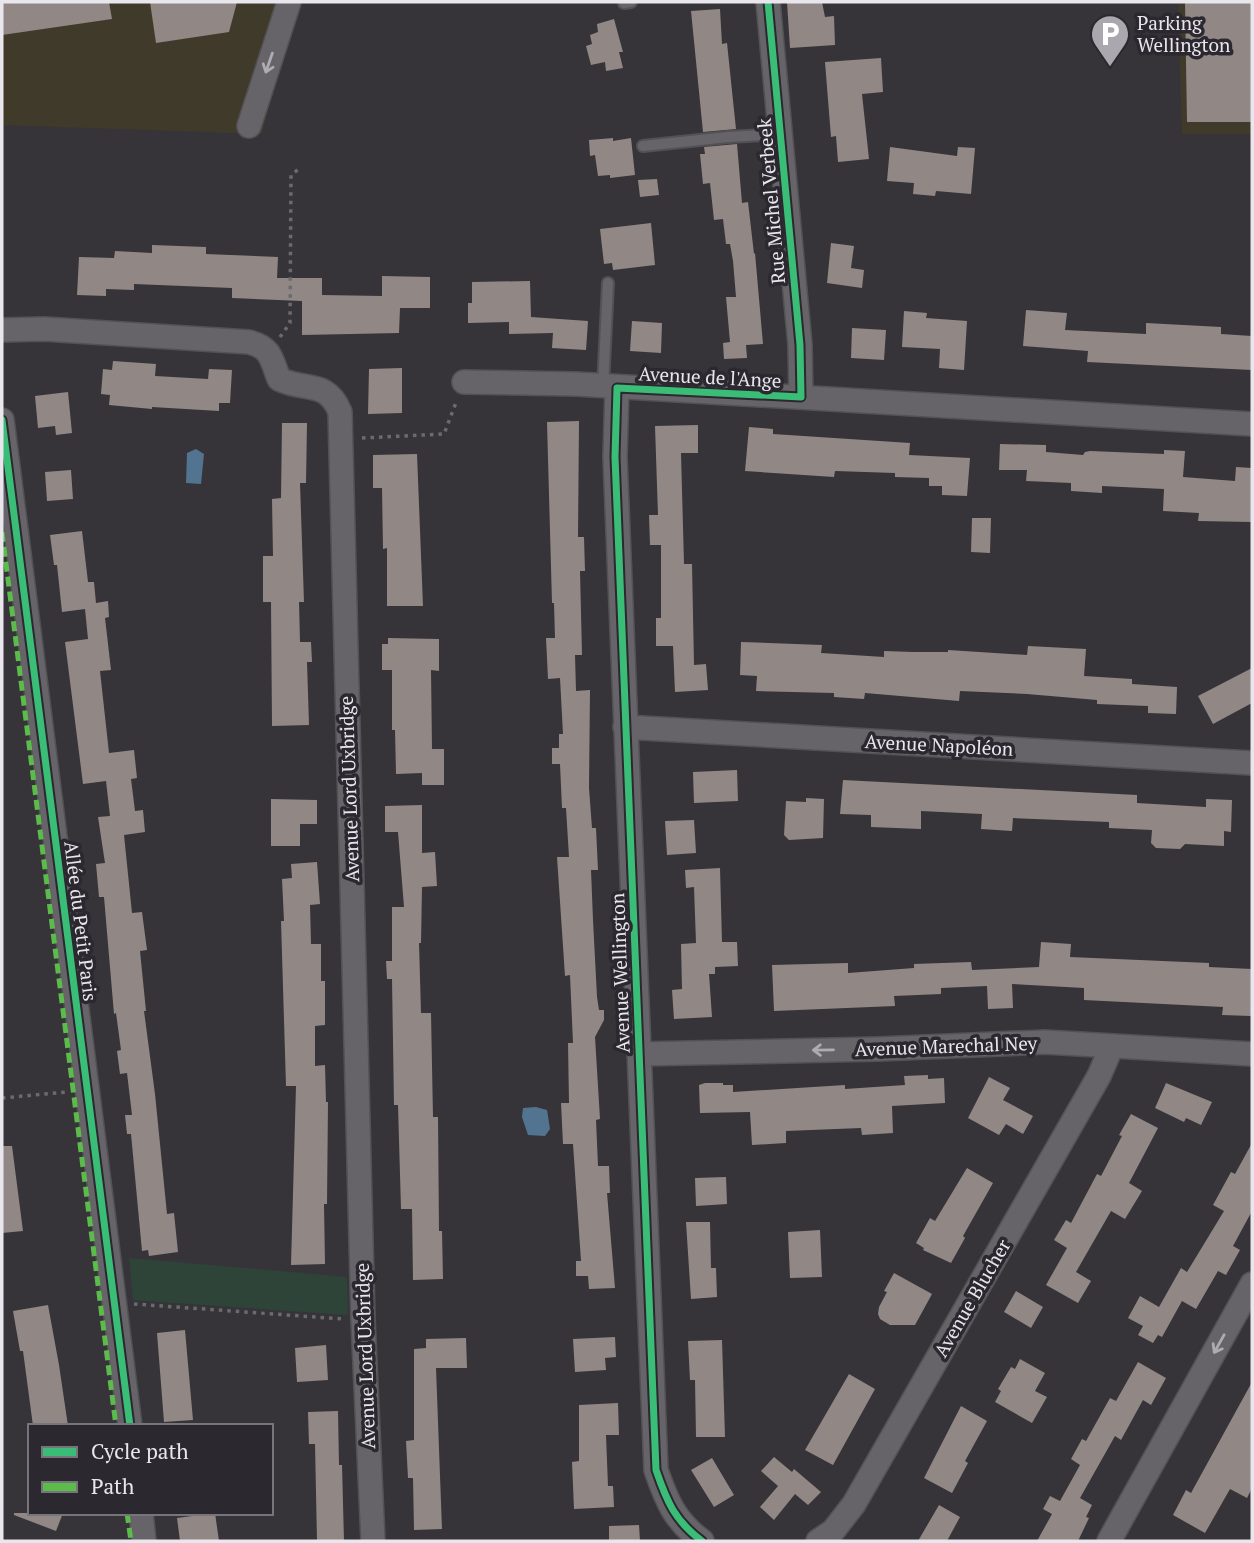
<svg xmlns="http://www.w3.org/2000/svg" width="1254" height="1543" font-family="'PT Serif',serif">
  <rect width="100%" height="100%" fill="#363439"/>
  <path fill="#403a2b" d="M2,2H296L262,134L2,125Z
    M1178,2H1252V134H1182Z"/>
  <path fill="#2f4438" d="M129,1258L347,1277L348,1315L133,1300Z"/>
  <path fill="#527490" d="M196,449L204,454L201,484L186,483L187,453Z
    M536,1107L547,1110L550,1129L545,1136L528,1135L522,1117L523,1108Z"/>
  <path fill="#918885" d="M2,2H109L112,19L2,35Z
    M150,2H237L229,32L156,43Z
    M787,2H822L825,17L834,16L835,45L790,48Z
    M1185,2H1252V122H1187Z
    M720,9L722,44L727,43L736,129L703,132L691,11Z
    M614,19L623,52H619L623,68L606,71L605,62L591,65L586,46L592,44L590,35L598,32L597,24Z
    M881,58L883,92L862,94L869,159L838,162L836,136L831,137L825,62Z
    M613,138V141L631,138L635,175L610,178V175L598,176L595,155L590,156L589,140Z
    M737,144L742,203L748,202L754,254L755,253L763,344L746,345L747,358L724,359L723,343L730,342L726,297H736L733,261L730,244H726L723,219L714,220L710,183L703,184L700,154H705L704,147Z
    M890,147L957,156L958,147L975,148L971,194L936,191L935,196L913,194L914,183L887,181Z
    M657,179L659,195L640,197L638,180Z
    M651,223L655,265L613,270L612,263L604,264L600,229Z
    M831,243L854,246L851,268L864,270L862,288L827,283Z
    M152,245L206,247V254L278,257L277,278H322V295L382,296V276L430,277V308H400L399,333L302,335V301L232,298V288L134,284V290L106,289V296L77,295L79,257L114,258L115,251L152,253Z
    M530,281L531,317L588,321L586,350L552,348L553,333L509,334V322L468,323V303H472V282Z
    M1026,310L1067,313L1065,330L1146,334V323L1221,327V334L1252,336V370L1087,362L1088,351L1023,346Z
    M904,311L927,313L926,318L967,321L964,370L939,368L940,349L902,347Z
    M632,321L662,323L661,353L630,351Z
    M852,328L886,330L884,360L851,358Z
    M113,361L156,364L155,376L208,379L209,369L232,370L230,403H219V411L152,407V409L109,405L110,395L101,394L103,369L112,370Z
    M402,368V413L368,414L369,369Z
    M68,392L72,433L56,435L55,426L38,428L35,396Z
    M579,421L578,537H584L585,571H580L582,655H575L576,691L590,690L589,788L592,828H596L598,870H591L593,920L597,997L599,1010H604V1020L595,1037L600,1119L596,1120L598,1166H609L610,1193H607L615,1288L589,1289L588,1276H576V1261H581L573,1144H563L561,1103H569L568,1043H573L570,975L565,976L557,857H569L566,808H562L560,764H552V748H559V734H563L560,678L548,679L546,638H555L554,603H552L547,422Z
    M282,423H307L306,483H300L304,602H299L300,642H311L312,662H307L309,725L272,726L271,602H263V556H273L272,499L281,498Z
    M698,425V453H681L684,564H692L694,665L706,664L708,690L675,692L673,646H656V618H661V545H650L649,515H658L655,426Z
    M749,427L773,429V434L910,443L909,455L970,458L967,496L942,495V486H929V478L895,477V473L835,471L834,477L745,471Z
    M1000,444L1046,445V452L1083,455L1085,452L1090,451L1164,454V450L1185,451L1183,477L1235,481L1236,467L1252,468V522L1198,521L1199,513L1163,511L1164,489L1102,486V493L1071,491V483L1026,481L1027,470H999Z
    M417,454L423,606H387V548L383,549L382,488H373V455Z
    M71,470L73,499L47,501L45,472Z
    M972,518H991L990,553L971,552Z
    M82,531L88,582H94L96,603L108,601L109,617L105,618L111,670L100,671L109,753L134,750L137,778L131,779L135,811L143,810L145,832L124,835L132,913L142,912L147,950L140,951L146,1011H144L155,1094L167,1214L174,1213L178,1252L149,1256L148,1250L142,1251L131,1134H127L125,1115H132L127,1073L120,1074L117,1051L121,1050L116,1013L114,1014L104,897H99L96,864L105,863L98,817L110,816L106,781L83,784L65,642L88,639L85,609L62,612L57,565H54L50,535Z
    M388,638L439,639V671L431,670L432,749H444V785H422V773L396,774L395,730H392V670H382V644H388Z
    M741,642L822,645L821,653L884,657V651L913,652H948V650L1027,655L1028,646L1086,649L1084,676L1132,679V684L1177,687L1176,714L1148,713V706L1097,704V700L1027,694L960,691L959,701L865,693L864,699L834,697V693L756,691L757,676L740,675Z
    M1252,668V703L1213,724L1198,696Z
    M737,770L738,801L694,803L693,772Z
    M843,780L1137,795V803L1206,807V799L1232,800L1231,832L1224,831V846L1185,844L1180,849L1156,848L1151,843L1152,830L1109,828V822L1013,818L1012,831L981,829L982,814L921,811V829L871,827V815L840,814Z
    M806,798L824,799L823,838L789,840L784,835L786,801L806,802Z
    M271,799L317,800V824H300V846H271Z
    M422,805V853L435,852L437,886L422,887L421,943H419L421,1013H431L433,1117H438L439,1231H442L443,1279L413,1280L412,1209H401L398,1105H394L392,979H387L386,961H392V907H404L398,832H385V806Z
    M694,820L696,853L667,855L665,821Z
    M317,862L320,904L310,905L311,944H321V981H325V1025L315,1026V1066L325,1065L326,1102H328L327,1204H324L325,1264L291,1265L296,1086H286L281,921H284L282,879L292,878L291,864Z
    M720,868L722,942H737L738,966L715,967V974H709L712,1017L674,1019L672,990L682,989L681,944L696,943L694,887L686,888L685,870Z
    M1041,942L1071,944L1070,957L1209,963V967L1252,969L1251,1016L1222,1015L1223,1007L1084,1000V988L1012,984L1013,1008L988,1009L987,986L941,988V994L894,996L895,1006L774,1011L772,965L848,963V973L914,968V964L971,962L972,970L1039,967Z
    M928,1075V1079L944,1078L945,1103L892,1106L893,1133L862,1135L861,1128L786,1131V1143L752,1145L750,1112L700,1113L699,1085L705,1083H723V1085H733V1092L845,1085V1089L905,1085L904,1076Z
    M989,1077L1010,1088L1003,1100L1033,1116L1023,1134L1006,1124L999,1135L968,1118Z
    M1166,1083L1212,1102L1201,1125L1186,1118L1184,1122L1155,1108Z
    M1131,1114L1158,1128L1129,1183L1142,1191L1125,1219L1111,1211L1076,1272L1091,1281L1078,1303L1046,1285L1067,1248L1054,1240L1066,1220L1071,1223L1097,1174L1101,1176L1122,1136L1119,1135Z
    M1252,1143V1211L1233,1246L1240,1250L1226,1275L1218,1271L1196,1309L1182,1301L1162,1337L1158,1335L1153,1343L1138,1335L1143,1326L1128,1318L1140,1296L1159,1307L1181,1268L1187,1272L1224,1211L1213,1205L1231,1172L1235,1174Z
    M2,1146H12L23,1231L2,1233Z
    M967,1168L993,1183L963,1236L965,1238L951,1263L923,1250L924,1248L916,1243L930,1218L935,1221Z
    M726,1177L727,1204L696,1206L695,1178Z
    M686,1222H710L711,1268H716L717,1297L691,1299Z
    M820,1230L822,1277L790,1278L788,1232Z
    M894,1273L932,1294L915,1325H890L880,1319L878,1314L879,1307L887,1292L884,1291Z
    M1016,1291L1043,1307L1031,1328L1004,1312Z
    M48,1305L59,1365L68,1426H33L23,1351H20L13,1311Z
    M185,1330L193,1420L164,1422L157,1333Z
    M615,1337L616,1357L605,1358L606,1370L575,1372L573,1339Z
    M466,1338L467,1368H436L442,1529L414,1530L413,1478H408L406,1441L414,1440V1349L426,1348V1339Z
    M722,1340L725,1437H696L695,1380H690L688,1341Z
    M326,1345L328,1380L297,1382L295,1348Z
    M1020,1359L1045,1373L1035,1391L1047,1397L1032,1423L995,1402L1001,1391L998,1389L1011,1367L1015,1369Z
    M1138,1362L1166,1378L1151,1405L1143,1400L1121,1440L1115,1436L1080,1498L1092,1505L1086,1517L1089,1518L1078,1541H1037L1052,1514L1043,1509L1050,1496L1060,1501L1080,1465L1071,1459L1082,1439L1086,1441L1110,1398L1116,1401Z
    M849,1374L875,1389L833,1465L805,1450Z
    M1252,1382V1488L1247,1498L1230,1489L1205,1533L1173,1515L1186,1490L1191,1493Z
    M618,1403L619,1435H606L608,1486H613L614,1507L574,1509L572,1462L579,1461V1405Z
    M961,1406L987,1421L965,1461L968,1463L952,1493L924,1478Z
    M338,1411L339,1465H342L344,1541H317L315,1444H309L308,1412Z
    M774,1457L792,1472L794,1469L821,1492L808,1505L795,1494L774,1520L760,1507L778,1486L761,1471Z
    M712,1458L734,1495L714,1507L691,1470Z
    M939,1505L960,1517L947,1541H918Z
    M14,1513H63L56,1531L14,1515Z
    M215,1513L219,1541H180L177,1518Z
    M639,1525L640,1541H609V1526Z"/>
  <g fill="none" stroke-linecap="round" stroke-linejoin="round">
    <defs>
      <path id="lane" d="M624,3L631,2
        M643,146L728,137L781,134
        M603,387L608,283"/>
      <path id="street" d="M768,2L800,345L801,397
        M249,126L289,2
        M2,330L44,329L249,342C272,348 271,359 279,379C305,392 327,379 340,412L363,1320L373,1541
        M464,382L576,384L1252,424
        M617,388L615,457L656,1470C667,1502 675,1521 702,1541
        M2,420L130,1426
        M625,727L1252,763
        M639,1054L878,1049L1045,1042L1252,1054
        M141,1513L144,1541
        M818,1541L833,1531L854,1504L1099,1076L1112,1046
        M1109,1541L1252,1284"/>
    </defs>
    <use href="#lane" stroke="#525156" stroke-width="14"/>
    <use href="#street" stroke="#525156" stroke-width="26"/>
    <path stroke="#6b6a6d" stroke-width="3.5" stroke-dasharray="3.5 5" stroke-linecap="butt" d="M280,337L290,323L291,175L300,168
      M362,438L444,434L457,400
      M2,1098L67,1092
      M134,1304L343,1319"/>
    <use href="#lane" stroke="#666469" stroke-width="10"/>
    <use href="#street" stroke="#666469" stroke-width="23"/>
    <path stroke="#5cbc4b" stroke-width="5" stroke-dasharray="10 5" stroke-linecap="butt" d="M2,532L116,1426
      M127,1513L131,1541"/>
    <defs>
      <path id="cycleway" d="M2,420L130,1426
        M702,1541C675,1521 667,1502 656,1470L615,457L617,388L801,397L800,345L768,2"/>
    </defs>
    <use href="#cycleway" stroke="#2b2830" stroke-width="11"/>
    <use href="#cycleway" stroke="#3abd76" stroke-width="7"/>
  </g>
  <defs><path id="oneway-shaft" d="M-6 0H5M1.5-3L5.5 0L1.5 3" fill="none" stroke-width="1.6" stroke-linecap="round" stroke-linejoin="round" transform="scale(1.75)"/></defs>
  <g stroke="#aeacb2">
    <use href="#oneway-shaft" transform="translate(269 63) rotate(109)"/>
    <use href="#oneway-shaft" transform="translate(823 1050) rotate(179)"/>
    <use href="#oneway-shaft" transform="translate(1219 1344) rotate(119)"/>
  </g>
  <defs>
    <symbol id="parking-pin" viewBox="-11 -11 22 30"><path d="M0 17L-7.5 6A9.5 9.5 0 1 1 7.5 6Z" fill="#aaa8ae" stroke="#2b2830"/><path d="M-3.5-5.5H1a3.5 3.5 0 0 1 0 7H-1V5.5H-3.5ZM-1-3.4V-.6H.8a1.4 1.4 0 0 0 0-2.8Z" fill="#fff"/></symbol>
  </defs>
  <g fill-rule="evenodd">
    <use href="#parking-pin" x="1088" y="12" width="44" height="60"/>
  </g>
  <g text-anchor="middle" stroke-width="7" stroke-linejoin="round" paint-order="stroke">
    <g font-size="19" fill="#e9e7ed" stroke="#2b2830" text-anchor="start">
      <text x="1137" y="30">Parking<tspan x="1137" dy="22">Wellington</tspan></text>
    </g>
    <g font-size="19" fill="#e9e7ed" stroke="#2b2830">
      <text transform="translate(771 201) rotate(-95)" y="7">Rue Michel Verbeek</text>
      <text transform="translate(710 377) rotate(3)" y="7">Avenue de l'Ange</text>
      <text transform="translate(939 745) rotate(3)" y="7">Avenue Napoléon</text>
      <text transform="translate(349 789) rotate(-92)" y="7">Avenue Lord Uxbridge</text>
      <text transform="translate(81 921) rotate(83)" y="7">Allée du Petit Paris</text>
      <text transform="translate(620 973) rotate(-92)" y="7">Avenue Wellington</text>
      <text transform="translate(946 1046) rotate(-2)" y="7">Avenue Marechal Ney</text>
      <text transform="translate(972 1298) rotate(-60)" y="7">Avenue Blucher</text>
      <text transform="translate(365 1356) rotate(-92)" y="7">Avenue Lord Uxbridge</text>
    </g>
  </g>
  <rect width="1254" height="1543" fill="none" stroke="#e9e7ed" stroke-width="7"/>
  <rect x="28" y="1424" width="245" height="91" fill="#2b2830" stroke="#77747c" stroke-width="2"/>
  <rect x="42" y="1447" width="35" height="10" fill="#3abd76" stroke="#77747c" stroke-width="2"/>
  <text x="91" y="1459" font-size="21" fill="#e9e7ed">Cycle path</text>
  <rect x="42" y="1482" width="35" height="10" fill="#5cbc4b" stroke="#77747c" stroke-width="2"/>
  <text x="91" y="1494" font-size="21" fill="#e9e7ed">Path</text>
</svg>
